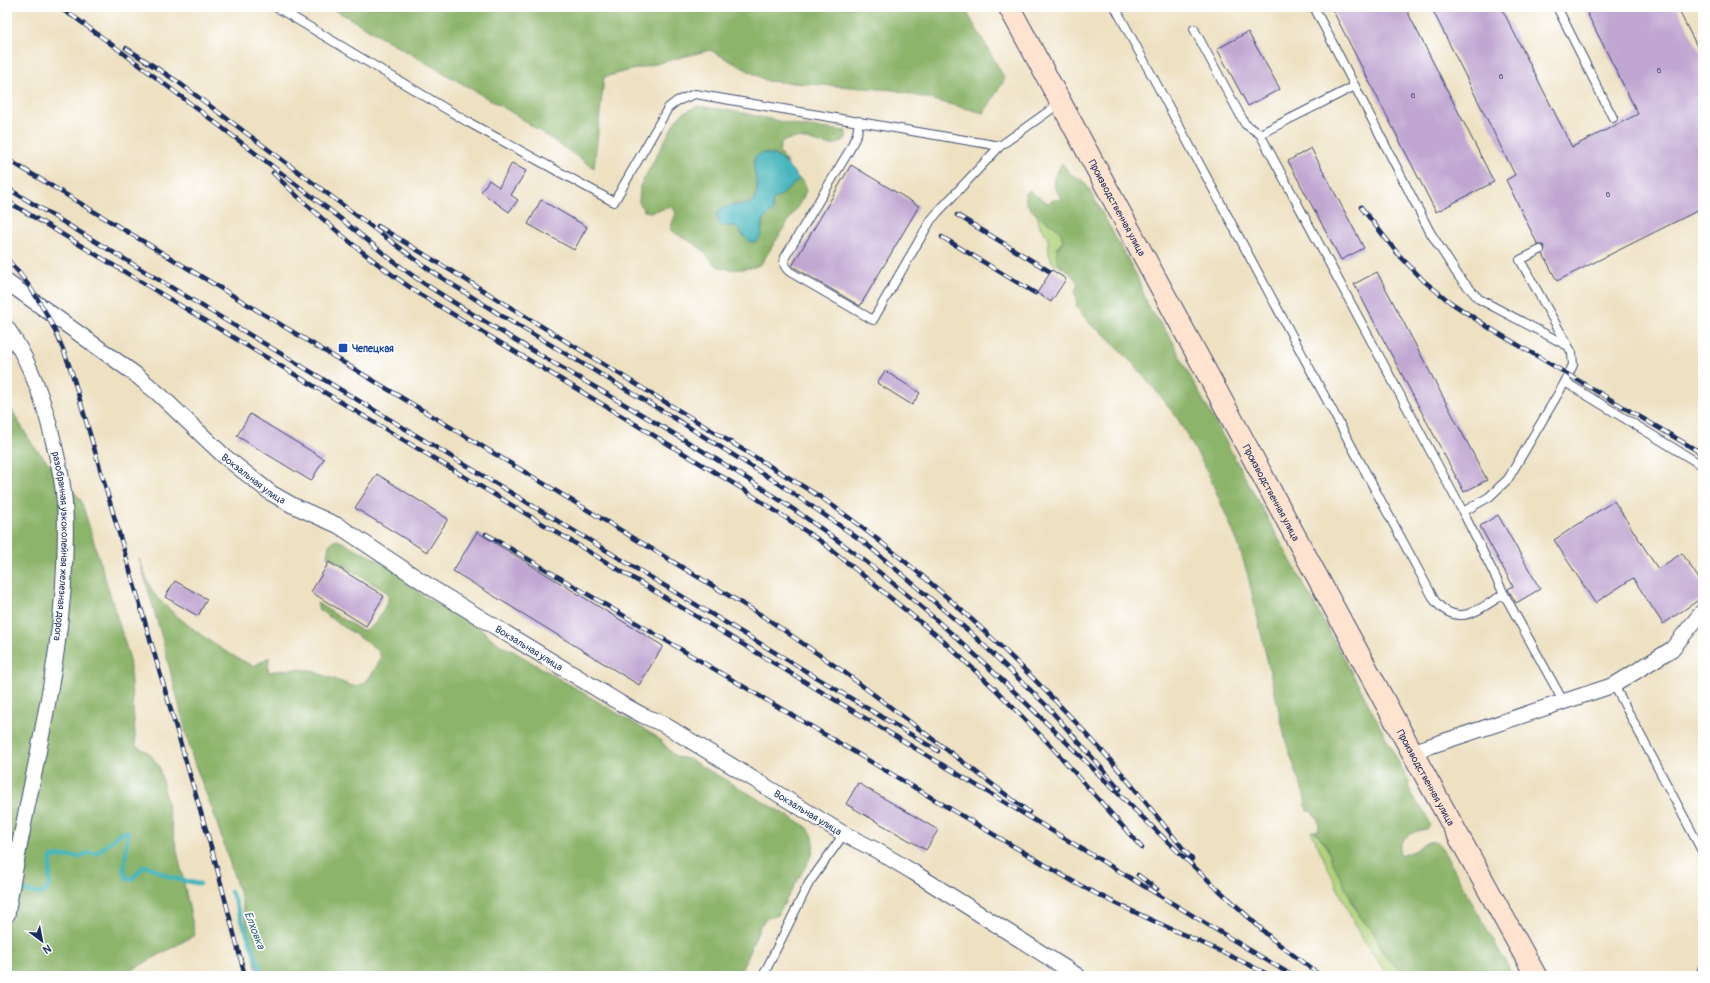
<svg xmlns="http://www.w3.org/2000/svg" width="1710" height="983" font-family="Pangolin,sans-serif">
  <rect width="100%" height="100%" fill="#fff"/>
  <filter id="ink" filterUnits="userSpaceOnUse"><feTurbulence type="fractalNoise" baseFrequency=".025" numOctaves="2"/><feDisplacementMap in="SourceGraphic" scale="8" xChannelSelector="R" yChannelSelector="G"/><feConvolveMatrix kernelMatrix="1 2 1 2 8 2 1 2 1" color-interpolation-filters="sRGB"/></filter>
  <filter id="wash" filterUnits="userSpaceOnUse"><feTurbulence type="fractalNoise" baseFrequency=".012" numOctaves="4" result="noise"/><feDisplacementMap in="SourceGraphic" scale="16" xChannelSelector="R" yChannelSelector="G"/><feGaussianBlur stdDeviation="0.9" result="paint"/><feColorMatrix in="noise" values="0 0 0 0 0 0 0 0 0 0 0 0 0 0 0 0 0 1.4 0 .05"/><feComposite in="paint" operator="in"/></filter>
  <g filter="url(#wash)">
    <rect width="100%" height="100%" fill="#eee1c2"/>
    <path fill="#b1d27b" stroke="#66806c" d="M1037,215L1060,230L1063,241L1057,249L1059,263L1063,268L1053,263L1049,255L1048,237L1040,227Z
      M1311,831H1315L1327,846L1354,906L1361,918L1373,931L1383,952L1413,976H1388L1357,930Z"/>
    <path fill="#8cb46b" stroke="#547264" d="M330,7H964L1005,79L984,113L894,90L767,81L710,50L604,77L594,168L516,115Z
      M697,106L739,112L801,126L846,131V138C828,158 806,127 781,143L779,152L788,164L774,154L756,156L753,162L759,187L755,193V198L749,204H736L717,214L720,224L723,226H736L744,237L761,232L764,219L773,211L772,203L774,199L783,194L799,179L803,181L806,190L803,198L761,264C752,270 726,272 716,265C709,260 706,252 699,247C690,240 679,237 670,229L676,213L672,207L650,212L644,211L639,202L640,186L675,122L682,114Z
      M1062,163L1070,174L1083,180L1090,191L1137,276L1148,306L1172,340L1184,365L1360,688L1409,782C1408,801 1428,808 1430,826L1427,829C1413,831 1396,838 1400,856C1405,854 1414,852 1418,848C1428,841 1433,838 1442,848L1513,976H1413L1400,969L1389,961L1373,931L1361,918L1331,859L1327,846L1315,831L1319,829L1318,819L1311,811H1307L1304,795L1286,742L1248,576L1238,543L1208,473L1178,419L1162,398L1139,370L1103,333L1092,326L1077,308L1075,292L1078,283C1068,266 1045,264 1063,241C1063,220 1026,221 1025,194L1029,191L1048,203L1053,200L1062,199C1049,181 1052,182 1062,163Z
      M7,402L32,444L81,500L129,656L136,746L149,753L159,766L195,935L121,976H7Z
      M338,540C361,552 389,563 408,580C414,585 418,593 425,597C441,607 458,612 473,623C488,633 496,645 513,651L657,737L676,757L689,759L807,827C815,836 815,843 812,855L777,916L767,918L760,926L739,976H258L241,898L213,811L193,760L162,638L139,559C144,570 148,586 156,596C178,620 224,654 254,666L269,657L268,672L293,669L310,670L352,686C368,687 374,670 381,658L378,650L319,610L317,603L361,630C375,631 382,611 388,601V594L385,591L327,556L329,545L333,541Z"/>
    <path fill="#46b6bc" stroke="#30728d" d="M763,153C781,155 788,165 799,179L783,194L774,199L772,203L773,211C765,217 759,224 762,235C750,253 744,233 736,226H723L719,224L717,214C725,198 745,211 753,201C764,187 749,171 756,156Z"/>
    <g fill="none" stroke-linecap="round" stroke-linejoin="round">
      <path stroke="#46b6bc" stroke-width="4.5" d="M15,888L37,894L45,892L49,886L51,858L58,856L78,857L88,853H97L120,833L128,832L124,871L127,878L132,879L144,866C155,867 154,870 163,874C174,880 187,881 200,884
        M231,891L263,976"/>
    </g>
    <g id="blocks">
      <path fill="#c0a6d1" d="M1331,7H1405L1494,182L1436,212Z
        M1431,7H1501L1572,147L1638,114L1584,7H1677L1703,58V208L1557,281L1543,254L1545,248L1543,245H1538L1506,180L1515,175Z
        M1248,32L1280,89L1248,106L1217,49Z
        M1311,148L1364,248L1341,260L1288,161Z
        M512,163L526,171L511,195L518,200L509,212L481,192L489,180L499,187Z
        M851,165L919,206L860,306L792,266Z
        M541,200L587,227L574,250L528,224Z
        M1052,270L1066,279L1051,302L1037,293Z
        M1377,272L1487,480L1464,492L1354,284Z
        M885,371L920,393L912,405L877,383Z
        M250,414L324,459L311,481L237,436Z
        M377,474L448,519L427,552L355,508Z
        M1614,501L1658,569L1682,553L1703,585V597L1663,624L1633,578L1595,603L1554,540Z
        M1498,515L1540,589L1516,603L1508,589L1513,586L1480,526Z
        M477,532L663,646L639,685L453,571Z
        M329,562L384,596L366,626L311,592Z
        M175,581L207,599L198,616L165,597Z
        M858,783L938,830L926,850L846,804Z"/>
    </g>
  </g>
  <g filter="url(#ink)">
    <use href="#blocks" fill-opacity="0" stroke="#3b4a6d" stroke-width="1"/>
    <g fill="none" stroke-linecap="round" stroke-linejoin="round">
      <defs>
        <path id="lane" d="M276,7L468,122L614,202L668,108L677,101L695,94L1000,146
          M1115,7L1435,601C1459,629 1479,609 1504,594
          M1314,7L1430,232L1459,277L1479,299L1568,346
          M1557,7L1613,118
          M1194,29L1245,124L1260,134L1463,512L1504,594L1563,701
          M859,121L857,134L849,151L785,257C783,264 784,267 790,272L873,320L931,220L938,212L1000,146L1060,103
          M1260,134L1355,86
          M1565,382L1703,466
          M1463,512L1489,497L1508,479L1565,382L1573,365L1572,353L1520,260L1540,250
          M1614,685L1703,853
          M763,976L809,883L844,834
          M1700,976L1703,967"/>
        <g id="street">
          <path id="s1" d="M7,282L135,374L161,396L224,456L271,493L292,505L339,526L435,590L620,703L642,715L663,724L844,834L876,850L913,872L1078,976"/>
          <path id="s2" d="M7,328C27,357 40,390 49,424C56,452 64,482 65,511C70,649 28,780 7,915"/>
          <path d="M1412,752L1614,685L1672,649L1703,611"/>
        </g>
        <g id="secondary">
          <path id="s3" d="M1009,7L1412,752L1536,976"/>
        </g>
      </defs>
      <use href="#lane" stroke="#3b4a6d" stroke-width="10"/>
      <use href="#street" stroke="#3b4a6d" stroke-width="17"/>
      <use href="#secondary" stroke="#3b4a6d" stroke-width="23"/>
      <use href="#lane" stroke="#fff" stroke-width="8"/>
      <use href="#street" stroke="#fff" stroke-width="15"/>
      <use href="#secondary" stroke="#fee3d1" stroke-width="21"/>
      <defs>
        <path id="rail" d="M58,7L74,17
          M70,14C156,76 239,141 323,205C357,230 387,259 422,282C568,378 727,454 865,561C997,663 1108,790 1232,902
          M126,48L178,82L431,271L502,316L671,416L778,483L865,543L971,633L1046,705L1120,789
          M7,159L766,618L844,672L1029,812
          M273,173C319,218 368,259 421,295L741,488L822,542L941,639L996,690L1051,746L1142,848
          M7,188L938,751
          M7,201L1293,976
          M1361,207L1398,254L1424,281L1450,302L1491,329L1703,454
          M957,215L1049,271
          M378,226L822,498C925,571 1018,658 1103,752C1134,786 1162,824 1192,859
          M942,237L1035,293
          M7,259C38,292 57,330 72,373L214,857L245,976
          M486,534L1074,882C1138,917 1206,942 1271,976
          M1138,875L1157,889
          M1229,899L1272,939L1321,976"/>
      </defs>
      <use href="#rail" stroke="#1b2f5e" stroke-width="4.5"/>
      <use href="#rail" stroke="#fff" stroke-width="3" stroke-dasharray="9" stroke-linecap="butt"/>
    </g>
  </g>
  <rect fill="#1a4fb4" stroke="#fff" stroke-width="1.5" x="338" y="343" width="10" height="10" rx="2"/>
  <g text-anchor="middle" stroke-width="3.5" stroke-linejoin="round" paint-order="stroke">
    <g font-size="8" fill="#444d7b">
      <text x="1659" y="73">6</text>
      <text x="1501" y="79">6</text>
      <text x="1413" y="98">6</text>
      <text x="1608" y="197">6</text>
    </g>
    <g font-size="10" fill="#1b2f5e" stroke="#fff">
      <text dy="4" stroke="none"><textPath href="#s3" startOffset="228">Производственная улица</textPath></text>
      <text dy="4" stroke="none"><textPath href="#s1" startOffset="316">Вокзальная улица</textPath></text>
      <text dy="4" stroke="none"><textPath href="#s3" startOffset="552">Производственная улица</textPath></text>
      <text dy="4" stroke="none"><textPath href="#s2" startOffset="229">разобранная узкоколейная железная дорога</textPath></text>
      <text dy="4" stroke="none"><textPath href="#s1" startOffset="640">Вокзальная улица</textPath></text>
      <text dy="4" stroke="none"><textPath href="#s3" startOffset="876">Производственная улица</textPath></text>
      <text dy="4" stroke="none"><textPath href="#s1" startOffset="964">Вокзальная улица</textPath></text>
    </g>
    <g font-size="10" font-weight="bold" fill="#164399" stroke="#fff" text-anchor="start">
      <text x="352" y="352">Чепецкая</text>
    </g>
    <g font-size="11" font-style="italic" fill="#2a5e7f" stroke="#fff">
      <text transform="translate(255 930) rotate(69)" y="4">Елховка</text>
    </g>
  </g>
  <rect width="1710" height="983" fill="none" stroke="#fff" stroke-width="24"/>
  <g transform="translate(42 941) rotate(148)" stroke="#ffffff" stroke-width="3" paint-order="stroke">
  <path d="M0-3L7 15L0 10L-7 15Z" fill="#1b2f5e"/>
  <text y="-6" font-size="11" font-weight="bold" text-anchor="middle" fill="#1b2f5e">N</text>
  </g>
</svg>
